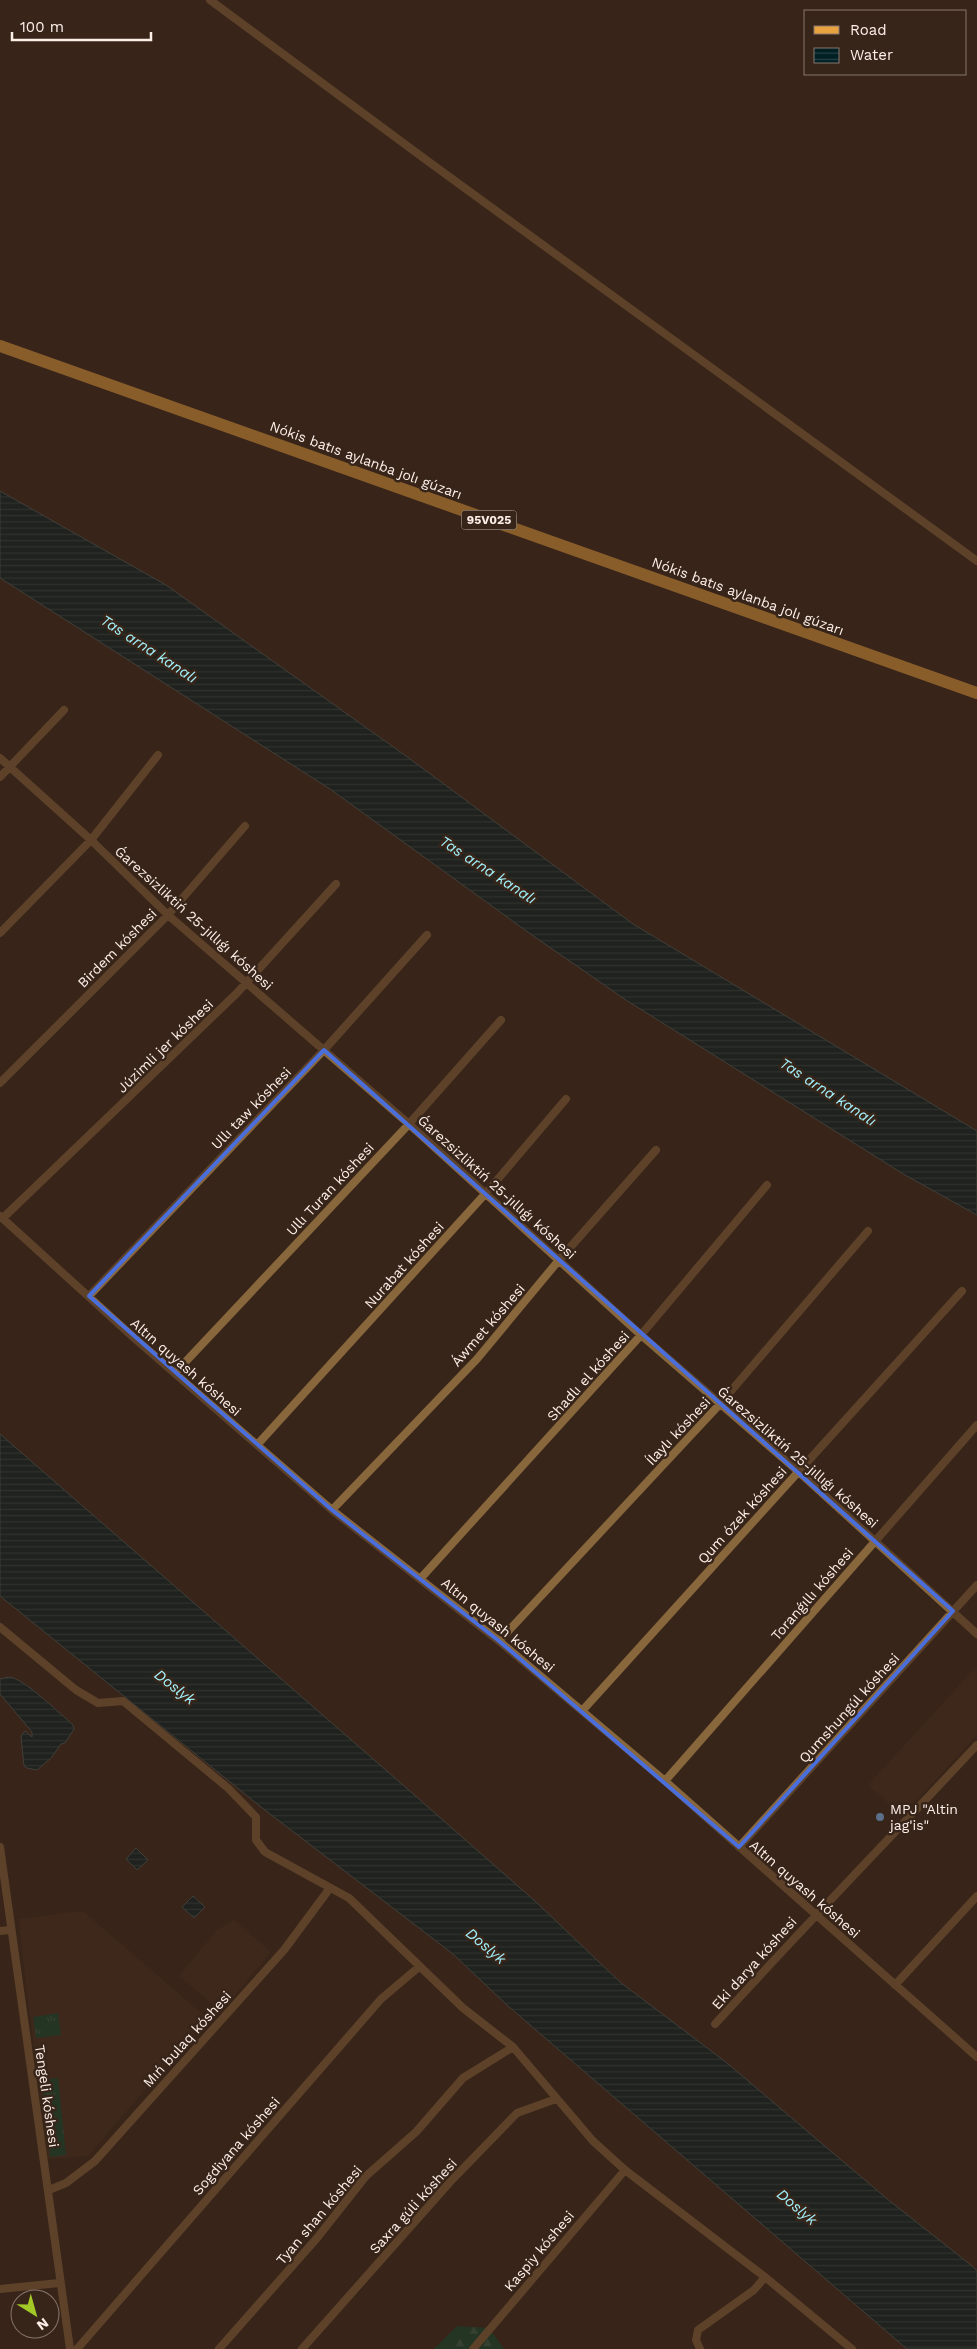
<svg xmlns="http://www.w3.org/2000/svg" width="977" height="2349" font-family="'Work Sans',sans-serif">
  <defs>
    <pattern id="grass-tufts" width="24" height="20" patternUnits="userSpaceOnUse" patternTransform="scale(1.25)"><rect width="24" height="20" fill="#0f4932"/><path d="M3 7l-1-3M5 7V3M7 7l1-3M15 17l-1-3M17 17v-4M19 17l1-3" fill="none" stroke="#336450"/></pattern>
    <pattern id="forest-firs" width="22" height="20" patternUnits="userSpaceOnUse" patternTransform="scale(1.25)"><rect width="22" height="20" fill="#0f4932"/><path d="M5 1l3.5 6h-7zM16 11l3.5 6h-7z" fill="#336450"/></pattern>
    <pattern id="water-rules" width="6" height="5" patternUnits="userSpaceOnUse" patternTransform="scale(1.25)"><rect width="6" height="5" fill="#002024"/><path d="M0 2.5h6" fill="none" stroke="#264144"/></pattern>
  </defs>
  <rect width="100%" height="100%" fill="#38251a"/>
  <path fill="#452c1e" d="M975,1668L977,1670V1735L903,1816L868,1785Z
    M83,1911L207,2018L88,2156L48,2159L18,1919Z
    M234,1920L271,1952L221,2011L179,1976L217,1930Z"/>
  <path fill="url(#grass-tufts)" d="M58,2013L61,2035L36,2038L33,2017Z
    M58,2078L66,2155L50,2157L42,2080Z"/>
  <path fill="url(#forest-firs)" d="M457,2326L489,2328L504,2349H434Z"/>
  <path fill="url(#water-rules)" stroke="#4c5e5f" d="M0,491L166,585L406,756L633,924L977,1131V1215L905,1175L626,1000L532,935L330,789L0,578Z
    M0,1434L403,1785L536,1902L620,1982L727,2063L886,2198L972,2266L977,2271V2349H907L508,2006L453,1954L261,1807L0,1596Z
    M9,1677C24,1678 60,1714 73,1725L74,1729L65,1743L61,1744L51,1758L37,1770L27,1768L24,1766L21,1736L25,1731L32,1737V1732L0,1694V1679Z
    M136,1848L148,1860L137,1870L126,1859Z
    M193,1896L205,1907L194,1918L182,1907Z"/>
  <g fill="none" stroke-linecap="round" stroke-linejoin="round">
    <path stroke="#89673c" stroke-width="8" d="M210,0L429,162L977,561
      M0,758L91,840L168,915L409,1124L641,1335L799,1472L977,1634
      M0,777L64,710
      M0,933L91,840L158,755
      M0,1083L168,915L245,826
      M0,1216L133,1337L332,1510L499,1641L665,1781L977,2057
      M3,1218L236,994L336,884
      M89,1296L324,1050L427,935
      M175,1373L409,1124L501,1020
      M257,1445L486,1193L566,1099
      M332,1510L477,1359L559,1260L656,1150
      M421,1578L641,1335L767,1185
      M0,1627L76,1690L98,1703L123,1701L228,1788L256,1817V1840L265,1852L349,1898L463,2008L513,2047L593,2141L625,2170L765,2277L852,2349
      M499,1641L719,1405L868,1231
      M582,1711L962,1291
      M665,1781L977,1425
      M0,1847L70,2349
      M739,1847L977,1585
      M0,1931L10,1930
      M895,1985L977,1896
      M715,2024C801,1930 890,1838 977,1745
      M49,2190L66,2183L95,2161L284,1950L330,1888
      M0,2289L59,2283
      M77,2349L381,1999L420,1966
      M219,2349L317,2238L366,2176L416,2132L463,2078L513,2047
      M302,2349L450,2182L517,2113L556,2099
      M473,2349L625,2170
      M700,2349L696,2340L698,2330L754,2290L765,2277"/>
    <path stroke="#e8a23f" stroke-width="12" d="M0,346L977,693"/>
  </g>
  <path d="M0 0H977V2349H0ZM324,1050L953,1611L739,1847L499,1641L332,1510L89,1296Z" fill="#38251a" fill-opacity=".55" fill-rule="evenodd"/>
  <path fill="none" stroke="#4a6edb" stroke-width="4" stroke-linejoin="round" d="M324,1050L953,1611L739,1847L499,1641L332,1510L89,1296Z"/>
  <circle fill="#5c6f8a" stroke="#38251a" stroke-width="2" cx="880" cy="1817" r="5"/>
  <g text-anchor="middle" stroke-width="5" stroke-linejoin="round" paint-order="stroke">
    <rect fill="#38251a" stroke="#c2b2aa" stroke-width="1" x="461.5" y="510.5" width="55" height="19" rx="4"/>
    <g font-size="12" font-weight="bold" fill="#fdefe8">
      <text x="489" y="524">95V025</text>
    </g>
    <g font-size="14" fill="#fdefe8" stroke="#38251a">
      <text transform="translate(366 460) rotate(20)" y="5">Nókis batıs aylanba jolı gúzarı</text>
      <text transform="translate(748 596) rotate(20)" y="5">Nókis batıs aylanba jolı gúzarı</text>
      <text transform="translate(194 918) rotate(42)" y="5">Ǵarezsizliktiń 25-jıllıǵı kóshesi</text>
      <text transform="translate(117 948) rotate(-45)" y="5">Birdem kóshesi</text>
      <text transform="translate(165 1046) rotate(-44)" y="5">Júzimli jer kóshesi</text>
      <text transform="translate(251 1108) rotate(-46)" y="5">Ullı taw kóshesi</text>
      <text transform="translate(497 1187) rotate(42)" y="5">Ǵarezsizliktiń 25-jıllıǵı kóshesi</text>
      <text transform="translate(330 1189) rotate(-47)" y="5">Ullı Turan kóshesi</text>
      <text transform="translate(404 1265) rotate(-48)" y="5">Nurabat kóshesi</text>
      <text transform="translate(488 1325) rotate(-49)" y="5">Áwmet kóshesi</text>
      <text transform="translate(186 1367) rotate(41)" y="5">Altın quyash kóshesi</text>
      <text transform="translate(588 1376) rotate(-48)" y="5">Shadlı el kóshesi</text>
      <text transform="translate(678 1431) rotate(-47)" y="5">Ílaylı kóshesi</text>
      <text transform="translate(798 1457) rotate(41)" y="5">Ǵarezsizliktiń 25-jıllıǵı kóshesi</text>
      <text transform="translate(742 1515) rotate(-48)" y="5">Qum ózek kóshesi</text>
      <text transform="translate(812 1594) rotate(-49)" y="5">Toranǵıllı kóshesi</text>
      <text transform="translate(498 1625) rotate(39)" y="5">Altın quyash kóshesi</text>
      <text transform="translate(849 1708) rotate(-48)" y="5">Qumshungúl kóshesi</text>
      <text transform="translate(805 1889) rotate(41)" y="5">Altın quyash kóshesi</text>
      <text transform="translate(754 1963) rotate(-48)" y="5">Eki darya kóshesi</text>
      <text transform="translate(187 2039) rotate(-48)" y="5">Mıń bulaq kóshesi</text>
      <text transform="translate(47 2096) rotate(82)" y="5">Tengeli kóshesi</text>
      <text transform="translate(236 2146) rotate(-49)" y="5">Sogdiyana kóshesi</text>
      <text transform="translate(413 2206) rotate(-48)" y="5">Saxra gúli kóshesi</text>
      <text transform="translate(319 2215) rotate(-50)" y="5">Tyan shan kóshesi</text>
      <text transform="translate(539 2251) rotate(-50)" y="5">Kaspiy kóshesi</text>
    </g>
    <g font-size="14" fill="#fdefe8" stroke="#38251a" text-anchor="start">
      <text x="890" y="1814">MPJ "Altin<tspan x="890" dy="16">jag'is"</tspan></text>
    </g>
    <g font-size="15" font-style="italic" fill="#a1f2fd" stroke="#38251a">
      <text transform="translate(149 649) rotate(33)" y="5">Tas arna kanalı</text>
      <text transform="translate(488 870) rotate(33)" y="5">Tas arna kanalı</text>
      <text transform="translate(828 1092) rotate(33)" y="5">Tas arna kanalı</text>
      <text transform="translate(175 1687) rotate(38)" y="5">Doslyk</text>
      <text transform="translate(486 1946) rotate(40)" y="5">Doslyk</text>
      <text transform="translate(797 2207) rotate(40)" y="5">Doslyk</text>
    </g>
  </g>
  <rect x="804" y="10" width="162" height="65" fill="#38251a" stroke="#87766c"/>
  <rect x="814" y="26" width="25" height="8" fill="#e8a23f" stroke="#87766c"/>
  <text x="850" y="35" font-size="15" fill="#fdefe8">Road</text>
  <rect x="814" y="48" width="25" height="15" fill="url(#water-rules)" stroke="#87766c"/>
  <text x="850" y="60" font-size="15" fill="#fdefe8">Water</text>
  <g transform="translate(35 2314) rotate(143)"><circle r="24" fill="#38251a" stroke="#87766c"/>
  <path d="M0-4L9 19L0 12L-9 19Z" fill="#a3c926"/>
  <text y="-8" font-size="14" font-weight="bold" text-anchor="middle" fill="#fdefe8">N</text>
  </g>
  <path d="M12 32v8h139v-8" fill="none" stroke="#fdefe8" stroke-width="2.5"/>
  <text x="20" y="32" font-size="15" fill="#fdefe8" stroke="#38251a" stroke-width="4" paint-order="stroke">100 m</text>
</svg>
